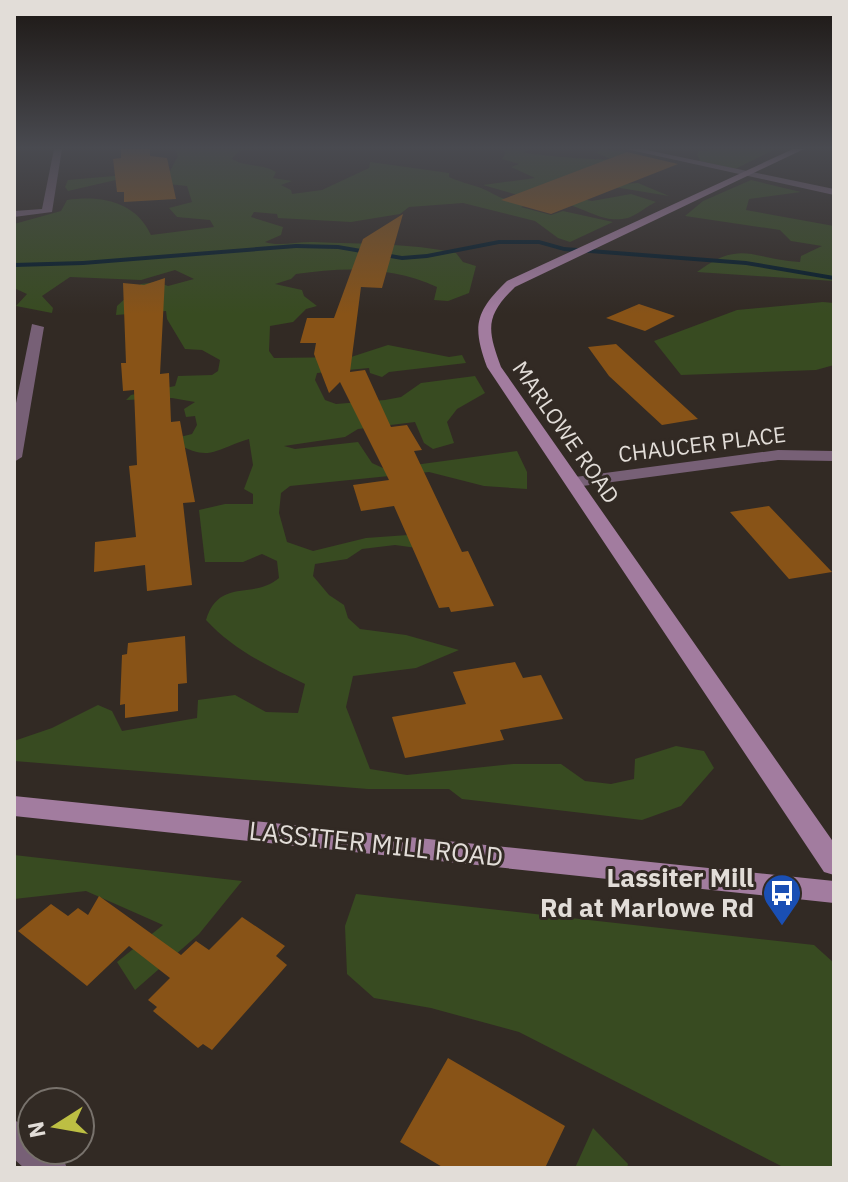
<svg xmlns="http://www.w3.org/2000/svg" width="848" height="1182" font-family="'IBM Plex Sans',sans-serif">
  <rect width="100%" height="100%" fill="#322a24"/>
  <path fill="#384b21" d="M175,149H252L239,151L232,159C248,168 262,163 276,172L273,178L292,181L281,185L291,190L292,194L322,190L369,168L370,162L449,173V177C460,182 469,184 481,188C501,196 500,203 525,197L483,185L535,178L511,167L519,164L502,159L505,154L503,149L529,150L523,152C531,155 604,161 611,159L596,153L602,149L627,152L623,184L638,183L669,196L608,186L567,196L592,201L631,194L656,202C647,206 637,215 628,218C592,227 572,188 521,207L551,215L563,211L613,222L570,242L558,238L535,221L463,203L409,207L400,214L351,222L278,218L277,214L254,212L251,217L283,227L281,235L265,242C279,247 299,241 314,242C361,244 411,243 456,253L463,262L476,266L469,293L448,301L434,300L437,287C391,266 345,267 296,274L291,279L275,284L302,290L304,296L317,306L306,309L293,322L270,326L269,351L274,358L351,357L388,345L449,357L462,355L466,363L389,372L382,377L370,373L369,368L317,373L315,380L325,400L336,404L385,400L401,397L421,383L475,376L485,393L457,409L447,422L454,443L433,449L424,443L415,422L358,429L345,437L284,446L295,449L358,442L372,463L385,469L517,451L527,472V489L484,486L429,472L290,486L281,493L279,513L287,542L313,551L366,538L436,533L432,550L395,545L362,549L347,559L315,564L313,576L329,595L344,605L348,618L360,629L406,635L459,650L416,668L353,676L346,707L370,769L407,775L513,764H561L585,781L611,784L634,779L635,759L676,746L704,751L714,768L681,806L642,820L462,799L449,789H368L14,761V741L52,728L98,705L112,711L122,731L197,718L198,700L235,695L266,712L298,713L305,684C268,666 235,651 206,620C219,577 254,600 279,578L277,561L262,554L243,562H205L199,510L225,504H253V494L244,489L253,465L249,439C213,450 211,462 175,443L180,437L192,434L197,425L195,416L186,417L184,409L195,402L172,398L126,400L131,395L175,386L178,376L212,375L218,371L220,360L202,350L185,349L167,319L166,311L116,315L117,306L141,284L157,282L168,286L194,279L175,270L141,280L70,277L42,296L53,308L52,313L16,306L27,294L14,288V224L61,211L67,200C102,195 136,202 151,235L214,227L210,220L177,217L169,208L192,202L187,186L120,179L68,191L65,187L68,180L170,171L178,156Z
    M720,149H776L735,169L700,161L697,154L699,151Z
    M751,180L801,192L749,199L746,210L834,226V281L697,272C743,238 752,260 800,262L801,256L822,246L791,241L780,230L685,216L703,201Z
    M823,302L834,303V365L816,370L681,375L654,341L737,310Z
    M14,855L242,881L199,934L135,990L117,962L163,925L86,891L14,899Z
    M356,894L814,945L834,963V1168H785L519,1032L431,1008L374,998L347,974L345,926Z
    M593,1128L628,1164L627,1168H575Z"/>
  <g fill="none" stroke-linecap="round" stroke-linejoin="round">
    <path fill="#051c2a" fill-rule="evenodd" d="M499,240H539L564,247L746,261L834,276V280L746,265L564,251L539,244H499L427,258L402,260L338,249L296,248L83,265L14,267V263L83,261L296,244L338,245L402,256L427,254Z"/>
  </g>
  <path fill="#885317" d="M121,149H150V156L167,158L176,199L124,202V192H117L113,159L121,158Z
    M627,152L678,164L551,214L501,200Z
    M403,214L382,288L361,287L350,372L365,370L391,427L407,425L422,450L414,451L462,552L468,551L494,606L451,612L449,607L439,608L394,506L361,511L353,485L389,480L340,382L329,393L314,354L316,343H300L307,318H334L363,239Z
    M165,278L160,374L169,373L171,422L180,421L195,502L183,503L192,585L147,591L145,565L94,572L95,542L136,537L129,466L137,465L134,390L123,391L121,363H126L123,283L144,285Z
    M639,304L675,316L645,331L606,318Z
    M616,344L698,419L662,425L609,376L588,347Z
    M769,506L832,572L789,579L730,512Z
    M185,636L187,683L178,684V711L125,718V704L120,705L122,655L127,654L128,643Z
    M515,662L523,678L541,675L563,719L500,730L504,740L405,758L392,717L466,704L453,672Z
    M99,896L181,955L196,941L209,950L242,917L285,946L276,956L287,965L212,1050L203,1044L198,1048L153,1011L157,1007L148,1000L170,978L129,946L87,986L18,931L51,904L68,916L78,908L88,915Z
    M448,1058L565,1126L545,1168H444L400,1142Z"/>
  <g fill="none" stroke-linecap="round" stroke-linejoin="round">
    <path fill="#776076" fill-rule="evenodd" d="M54,149H62L52,212L14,217V211L42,209Z
      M626,149H642L834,189V195Z
      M32,324L44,327L22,457L14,462V413Z
      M778,450L834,451V461L778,460L575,487L566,482L575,477Z
      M14,1120L32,1130V1150H55L62,1156L67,1168H24L14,1159Z"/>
    <path fill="#a27c9f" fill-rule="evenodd" d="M793,149H804L515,287C485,316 487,329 501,367L834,843V875L824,872L487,367C472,326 475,312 507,281Z
      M14,796L834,881V903L14,816Z"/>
  </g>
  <linearGradient id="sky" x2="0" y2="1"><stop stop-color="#1c1714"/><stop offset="0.47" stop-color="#494a50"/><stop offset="1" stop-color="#494a50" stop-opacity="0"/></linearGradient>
  <rect width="848" height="314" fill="url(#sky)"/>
  <defs>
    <symbol id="bus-pin" viewBox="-11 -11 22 30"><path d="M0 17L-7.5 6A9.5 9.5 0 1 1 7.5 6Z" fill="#1a4fb4" stroke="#322a24"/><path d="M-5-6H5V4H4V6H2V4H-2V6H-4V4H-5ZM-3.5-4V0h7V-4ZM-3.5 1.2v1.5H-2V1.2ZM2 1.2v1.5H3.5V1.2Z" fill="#fff"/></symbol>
  </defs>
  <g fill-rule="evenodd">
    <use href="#bus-pin" x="760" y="871" width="44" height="60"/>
  </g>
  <g text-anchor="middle" stroke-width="6" stroke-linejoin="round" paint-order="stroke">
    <g font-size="22" fill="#e2ddd8" stroke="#322a24">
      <text transform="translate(566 432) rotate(55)" y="8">MARLOWE ROAD</text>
      <text transform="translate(702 444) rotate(-7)" y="8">CHAUCER PLACE</text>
    </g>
    <g font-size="26" fill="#e2ddd8" stroke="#322a24">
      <text transform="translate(376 844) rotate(6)" y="9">LASSITER MILL ROAD</text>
    </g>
    <g font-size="26" font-weight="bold" fill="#e2ddd8" stroke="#322a24" text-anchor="end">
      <text x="754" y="887">Lassiter Mill<tspan x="754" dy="30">Rd at Marlowe Rd</tspan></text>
    </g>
  </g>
  <rect width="848" height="1182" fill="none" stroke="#e2ddd8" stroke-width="32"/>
  <g transform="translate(56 1126) rotate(259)"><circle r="38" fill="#322a24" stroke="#78726c" stroke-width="2"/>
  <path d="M0-6L14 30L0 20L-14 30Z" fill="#bdbf43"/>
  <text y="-12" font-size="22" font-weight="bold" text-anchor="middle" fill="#e2ddd8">N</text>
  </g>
</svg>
